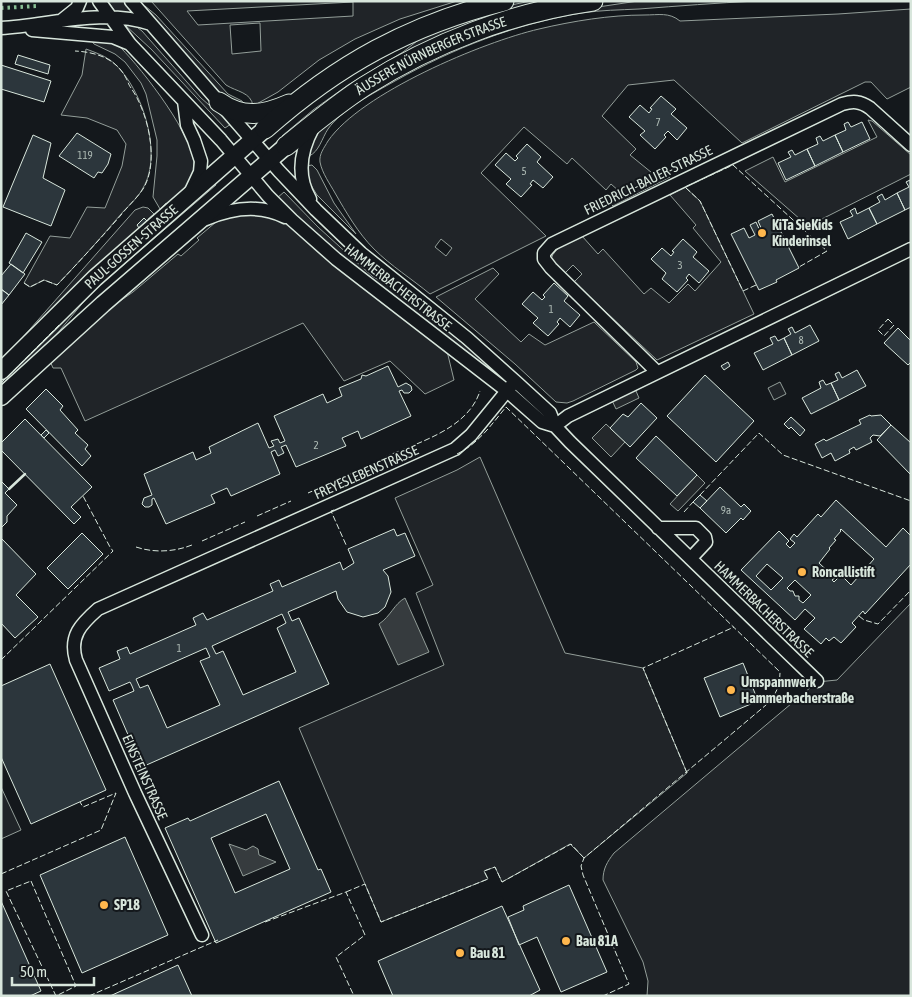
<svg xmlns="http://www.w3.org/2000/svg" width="912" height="997" font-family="'Asap Condensed',sans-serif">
  <rect width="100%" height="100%" fill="#14181c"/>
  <path fill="#202428" stroke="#939e99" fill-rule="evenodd" d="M108,1H124L133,13L132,15L116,13Z
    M151,1H457L400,19L355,39L319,60L278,92L253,106C251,92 237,92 226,85ZM353,2V16L198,25L187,11ZM260,23L261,51L232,54L230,25Z
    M531,1H560L493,20L285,139L282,136L313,110L348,85L403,52L426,34L506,6Z
    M638,1H756C717,3 678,6 639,9C620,10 601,10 582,13C515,24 454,48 395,81C374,93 342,109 328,129C322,138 319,152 309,156L316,131L398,73L490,33L578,10Z
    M145,6L156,15L228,94L242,101L245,107L223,97L214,88L144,7Z
    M911,9V87L887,99L871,82H865L742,143L674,80L628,85L602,116L636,149L630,155L657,177L664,170L670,177L613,206L610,203L620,192L611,184L606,190L572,158L567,164L524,127L481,173L546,236L430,294C412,279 391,266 374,249C358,233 346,212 335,193C330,184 322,173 320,162C319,154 324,148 328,141C361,93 483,42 539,29C573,21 610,15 644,15C659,15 669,12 680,21L838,14ZM441,239L452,248L446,256L435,247Z
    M128,22L133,24L142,31L201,98L231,124L225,128L151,49L125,25Z
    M91,40L110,42L121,48C142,69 197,139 194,168C192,184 180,195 169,205L166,203L160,209L153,197L157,156V140L146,94L141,83L125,62L115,54L94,44Z
    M86,49C94,52 103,55 110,60C141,83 164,153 143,188C138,198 128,206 121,214C100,239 79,262 57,285L44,280L30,287L24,283L50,236L70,238L87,207L105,208L122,166L126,144L117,130L87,118L61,115L82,75Z
    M868,120L872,121L911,155V174L818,221V223L807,229L801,220L745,171L773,157L785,182L877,137Z
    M312,165L317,170L334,203L356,234L317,195L309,182L306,166Z
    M213,181L216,185L91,293L51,341L1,387V380L71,308Z
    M685,187L700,201L754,314L657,360L574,282L582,274L573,265L564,274L551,259C554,247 572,241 582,236L598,254L603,249L644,294L651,288L669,303L688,284L695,291L721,262L693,228L696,225L670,195Z
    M284,192L318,227L372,276L401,293L493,368L500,375L498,377L346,260L315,234L277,198Z
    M143,207L148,208L154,214L148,219L150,221L23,341V337L135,210Z
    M242,212L277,217L288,224L447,351L454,380L425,394L390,361L344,381L303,323L85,421L61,368H53L50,361L107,310L133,292L178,254L181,256L199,240L197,238L216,222Z
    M493,268L499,274L475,299L521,342L529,334L545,345L594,322L636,362L638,368L636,370L573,401L567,403L556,402L515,364L436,297Z
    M780,382L786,394L774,400L768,388Z
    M480,457L565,653L643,668L687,773L584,858L570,844L502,882L495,867L484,871L488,879L381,922L299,728L444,665L416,593L433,585L395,498L457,470Z
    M911,603V996H647L648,981L643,962L603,880C603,869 607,862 614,853L817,682L837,680Z
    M1,787L21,830L1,839Z"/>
  <path fill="#24282b" stroke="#939e99" d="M633,384L639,398L616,409L610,396Z
    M606,424L625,442L611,457L592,438Z
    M697,475L705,483L678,511L670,504Z"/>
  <path fill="#363b3e" stroke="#939e99" d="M405,598L429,652L398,665L379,624C391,616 394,604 405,598Z
    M229,844L246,850L253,846L258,849L259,855L276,862L243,876Z"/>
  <path fill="#2c363c" stroke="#d8e6dc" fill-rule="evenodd" d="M18,55L50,65L48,74L15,64Z
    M1,65L51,81L44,102L1,89Z
    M661,96L676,109L671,114L687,128L677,140L668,131L664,135L666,137L655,149L640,135L645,131L629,117L640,105L649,113L652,109L650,108Z
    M848,122L851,127L862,122L870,139L843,152L835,135L846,130L844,124Z
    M77,133L111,154L108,164L102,173L98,172L94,178L59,156Z
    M33,135L51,143L43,178L65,190L51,226L3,207Z
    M835,135L843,152L815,166L807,149L818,144L816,138L820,136L823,141Z
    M527,144L541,157L537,162L553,177L543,188L533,180L530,184L532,185L521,197L506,184L511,179L495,165L506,153L515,161L518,158L516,156Z
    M807,149L815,166L786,180L778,163L791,157L788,152L792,150L795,155Z
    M910,180L911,207L905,210L897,193L909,187L906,182Z
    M897,193L905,210L877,224L869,208L880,202L877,197L882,194L885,200Z
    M855,208L857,214L869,208L877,224L848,239L840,222L853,216L850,211Z
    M772,214L799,268L776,280L777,282L759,290L731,234L744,228L749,238L755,235L750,225L756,222L760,231L762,230L758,221Z
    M144,218L147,221L139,228L137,225Z
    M26,233L42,242L23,273L9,263Z
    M683,239L697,252L693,257L709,271L699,283L689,274L686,278L688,280L677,292L662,279L666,273L651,259L662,248L671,256L674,252L672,251Z
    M11,264L25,274L9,295L1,289V276Z
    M554,283L568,296L564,301L580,315L570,327L560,318L557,322L559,324L548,336L533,323L538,318L522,304L533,292L542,300L545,297L543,295Z
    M1,289L9,295L1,305Z
    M810,325L819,341L792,355L784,338L791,334L788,329L792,327L795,333Z
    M898,328L911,341V362L908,365L884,343Z
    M775,336L778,341L784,338L792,355L763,370L754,353L773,344L770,338Z
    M728,362L730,366L724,370L721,366Z
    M388,366L398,387L406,383L411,386L412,390L409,393H404L402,390L399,391L411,416L361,439L358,431L342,438L346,446L296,467L286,445L281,447L284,453L278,456L275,450L271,452L280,474L231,496L227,488L211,495L215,503L166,524L154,498L152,499V505L149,507H145L142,504L144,498L152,495L144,474L193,452L196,460L211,453L209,447L258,423L269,448L274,446L271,441L278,439L280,443L285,441L274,416L323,394L327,403L342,396L339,388L361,379L362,375L366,376Z
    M857,370L866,386L839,400L831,383L838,380L835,374L839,372L842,378Z
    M705,375L754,421L716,462L667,416Z
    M823,380L826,385L831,383L839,400L811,414L802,398L821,388L819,382Z
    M46,389L63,406L60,410L78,430L75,433L88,445L85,449L91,456L82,466L26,409Z
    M641,403L657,418L630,447L610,428L623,414L628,417Z
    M870,415L871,416L881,415L891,425L880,436L873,435L870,438L872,442L856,450L854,447L849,450L850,453L835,461L831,453L822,458L815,444L824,439L826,441L861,424L859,420Z
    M791,417L805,430L800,436L791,427L789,429L784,424Z
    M25,419L92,487L71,507L81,517L74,524L1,450V443Z
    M891,425L911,443V475L877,440Z
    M46,430L49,433L44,438L41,435Z
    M656,436L697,475L677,496L636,458Z
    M1,481L9,489L5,493L17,505L7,516V522L1,528Z
    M720,487L741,507L744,504L751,511L743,520L741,518L726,533L700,508Z
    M700,495L707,501L700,508L693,502Z
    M836,500L886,547L903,528L911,536V564L865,614L863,611L852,623L856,627L841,643L834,637L829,641L826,638L821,644L804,629L815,618L805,609L795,620L741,570L779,531L789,541L786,544L790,548L795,543L790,539L794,534L797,537L818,514L821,517ZM841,529L874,559L851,585L841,575L834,582L832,580L835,578L819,563L830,549L829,548L836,540L834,539L841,531L840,530ZM767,564L783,578L771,590L756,576ZM795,580L811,595L803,603L799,600V596H795L793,591H790L787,588Z
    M394,529L397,536L405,533L415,556L383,570L388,576L391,592L385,607L378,613L363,617L347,612L338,599L336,591L288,612L292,621L299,618L329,684L142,767L113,700L134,691L132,686L130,682L109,691L99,668L120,659L117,651L127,647L130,654L196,625L193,618L203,613L207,620L273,591L270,584L279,580L282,587L340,562L343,570L354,563L348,549ZM282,614L286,623L277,628L296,672L243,695L223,651L216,654L212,646ZM206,648L210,657L200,661L220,705L167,728L148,685L140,688L136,679Z
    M82,533L103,554L68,589L47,568Z
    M1,538L36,574L16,595L38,617L15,638L1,623Z
    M743,663L758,701L720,717L704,678Z
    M50,664L106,790L31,824L1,757V686Z
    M279,781L318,870L321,869L331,892L216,943L165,828L188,818L190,821ZM266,814L290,869L235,893L211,838Z
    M125,837L168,935L82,973L40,875Z
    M569,885L607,972L561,992L537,937L519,945L508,917L524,910L523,906Z
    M1,901L41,991L30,996H1Z
    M502,906L540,990L529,996H393L378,961Z
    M178,965L192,996H110Z"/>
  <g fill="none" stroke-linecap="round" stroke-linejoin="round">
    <defs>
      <path id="minor" d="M99,1L130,44L221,140L268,196L292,220L336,259L507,391L542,422L555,426
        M131,1L279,171L316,210L361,253L467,338L515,381L550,413L555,426L570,442L817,681
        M62,20L77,8L80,1
        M1,28C51,25 103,8 151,24
        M32,30L113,37L130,44
        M184,101L187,125L194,140L201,161L200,172L191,191
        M310,199C296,175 301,150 313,128
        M206,219C232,208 260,204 285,217
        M657,372L551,268L544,259V253L552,244L842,104C853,101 860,101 870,108L911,145
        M555,426L568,416L911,249
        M658,528H696L705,537L706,542L691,558
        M202,935L135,793L76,660C69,636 81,624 98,609L455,449L471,435L515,381"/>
      <g id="major">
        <path id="s1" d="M1,371L95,278L265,129"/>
        <path d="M1,397L103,304L286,146"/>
      </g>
      <g id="highway">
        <path d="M219,102C243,119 264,115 289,104"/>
        <path d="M265,129C338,64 410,25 504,1"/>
        <path id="s2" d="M286,146C312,125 337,104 365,86C433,43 513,12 593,1"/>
      </g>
    </defs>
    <use href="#minor" stroke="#d8e6dc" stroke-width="15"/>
    <use href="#major" stroke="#d8e6dc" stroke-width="19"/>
    <use href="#highway" stroke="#d8e6dc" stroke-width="21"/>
    <use href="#minor" stroke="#14181c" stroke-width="12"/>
    <use href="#major" stroke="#14181c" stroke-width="16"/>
    <use href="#highway" stroke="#14181c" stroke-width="19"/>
    <path stroke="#8ac095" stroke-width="4" stroke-dasharray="2.5 4" stroke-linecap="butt" d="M1,8L38,6"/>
    <path stroke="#d8e6dc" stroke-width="1" stroke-dasharray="6 2.5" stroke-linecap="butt" d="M24,283L30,287L44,280L57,285C79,262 100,239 121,215C128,206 137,198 143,189C160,162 148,112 131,88C128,84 128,81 126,78C116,58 95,52 75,51
      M756,285L743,291L700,201L685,187L733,165L827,251L799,267
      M888,319L894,325L884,336L878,330Z
      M1,383L59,325
      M457,454C478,444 492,424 506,407L780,672C780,686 776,695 766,705L584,858L581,866L583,875L629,984L603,996
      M385,457C419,442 468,429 480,391
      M332,482L371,465
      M308,493L324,486
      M700,495L759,433L783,455L911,501
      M334,510L331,511L347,547
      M684,512L693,502
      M257,516L291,501
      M202,541L245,522
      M136,547C154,553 174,552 192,545
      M859,616L864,620L878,624L911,590
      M1,660L113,551L110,547L83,496
      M687,773L643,668L734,627
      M1,874L101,830L116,793L83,807L80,802
      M31,881L76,986L56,996L6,891Z
      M346,892L365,884L381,922L488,879L484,871L495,867L502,882L571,844L584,858
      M265,922L346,892L365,935L336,957L354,996
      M89,996L218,940"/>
    <path stroke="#d8e6dc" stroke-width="2.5" d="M9,489L25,474"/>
  </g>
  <g fill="#ffb74d" stroke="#14181c" stroke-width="2">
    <circle cx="762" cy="233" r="5"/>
    <circle cx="802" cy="572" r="5"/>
    <circle cx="731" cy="690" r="5"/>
    <circle cx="104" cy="905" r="5"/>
    <circle cx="566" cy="941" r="5"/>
    <circle cx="460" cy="953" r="5"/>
  </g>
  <g text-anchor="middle" stroke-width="4" stroke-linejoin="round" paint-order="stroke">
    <g font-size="11" fill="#adbab4">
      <text x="658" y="126">7</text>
      <text x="85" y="159">119</text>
      <text x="524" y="175">5</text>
      <text x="680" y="269">3</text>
      <text x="551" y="313">1</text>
      <text x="801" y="344">8</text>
      <text x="316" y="449">2</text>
      <text x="726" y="514">9a</text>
      <text x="179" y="652">1</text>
    </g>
    <g font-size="14" fill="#d8e6dc" stroke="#14181c">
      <text dy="5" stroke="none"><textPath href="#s2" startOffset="172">ÄUSSERE NÜRNBERGER STRASSE</textPath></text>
      <text transform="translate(648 180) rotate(-26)" y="5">FRIEDRICH-BAUER-STRASSE</text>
      <text dy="5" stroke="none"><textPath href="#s1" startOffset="180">PAUL-GOSSEN-STRASSE</textPath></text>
      <text transform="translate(398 287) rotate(38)" y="5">HAMMERBACHERSTRASSE</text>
      <text transform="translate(366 472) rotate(-24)" y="5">FREYESLEBENSTRASSE</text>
      <text transform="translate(764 609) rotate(44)" y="5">HAMMERBACHERSTRASSE</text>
      <text transform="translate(145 777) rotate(66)" y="5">EINSTEINSTRASSE</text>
    </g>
    <g font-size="14" font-weight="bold" fill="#d8e6dc" stroke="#14181c" text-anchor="start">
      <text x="772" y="230">KiTa SieKids<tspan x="772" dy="16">Kinderinsel</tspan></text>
      <text x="812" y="577">Roncallistift</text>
      <text x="741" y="687">Umspannwerk<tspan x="741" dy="16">Hammerbacherstraße</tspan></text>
      <text x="114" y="910">SP18</text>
      <text x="576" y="946">Bau 81A</text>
      <text x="470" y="958">Bau 81</text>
    </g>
  </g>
  <rect width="912" height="997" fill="none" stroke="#d8e6dc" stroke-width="5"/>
  <path d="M12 977v8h82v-8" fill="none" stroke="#d8e6dc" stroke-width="2.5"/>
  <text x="20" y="977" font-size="15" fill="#d8e6dc" stroke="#14181c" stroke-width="4" paint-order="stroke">50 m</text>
</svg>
